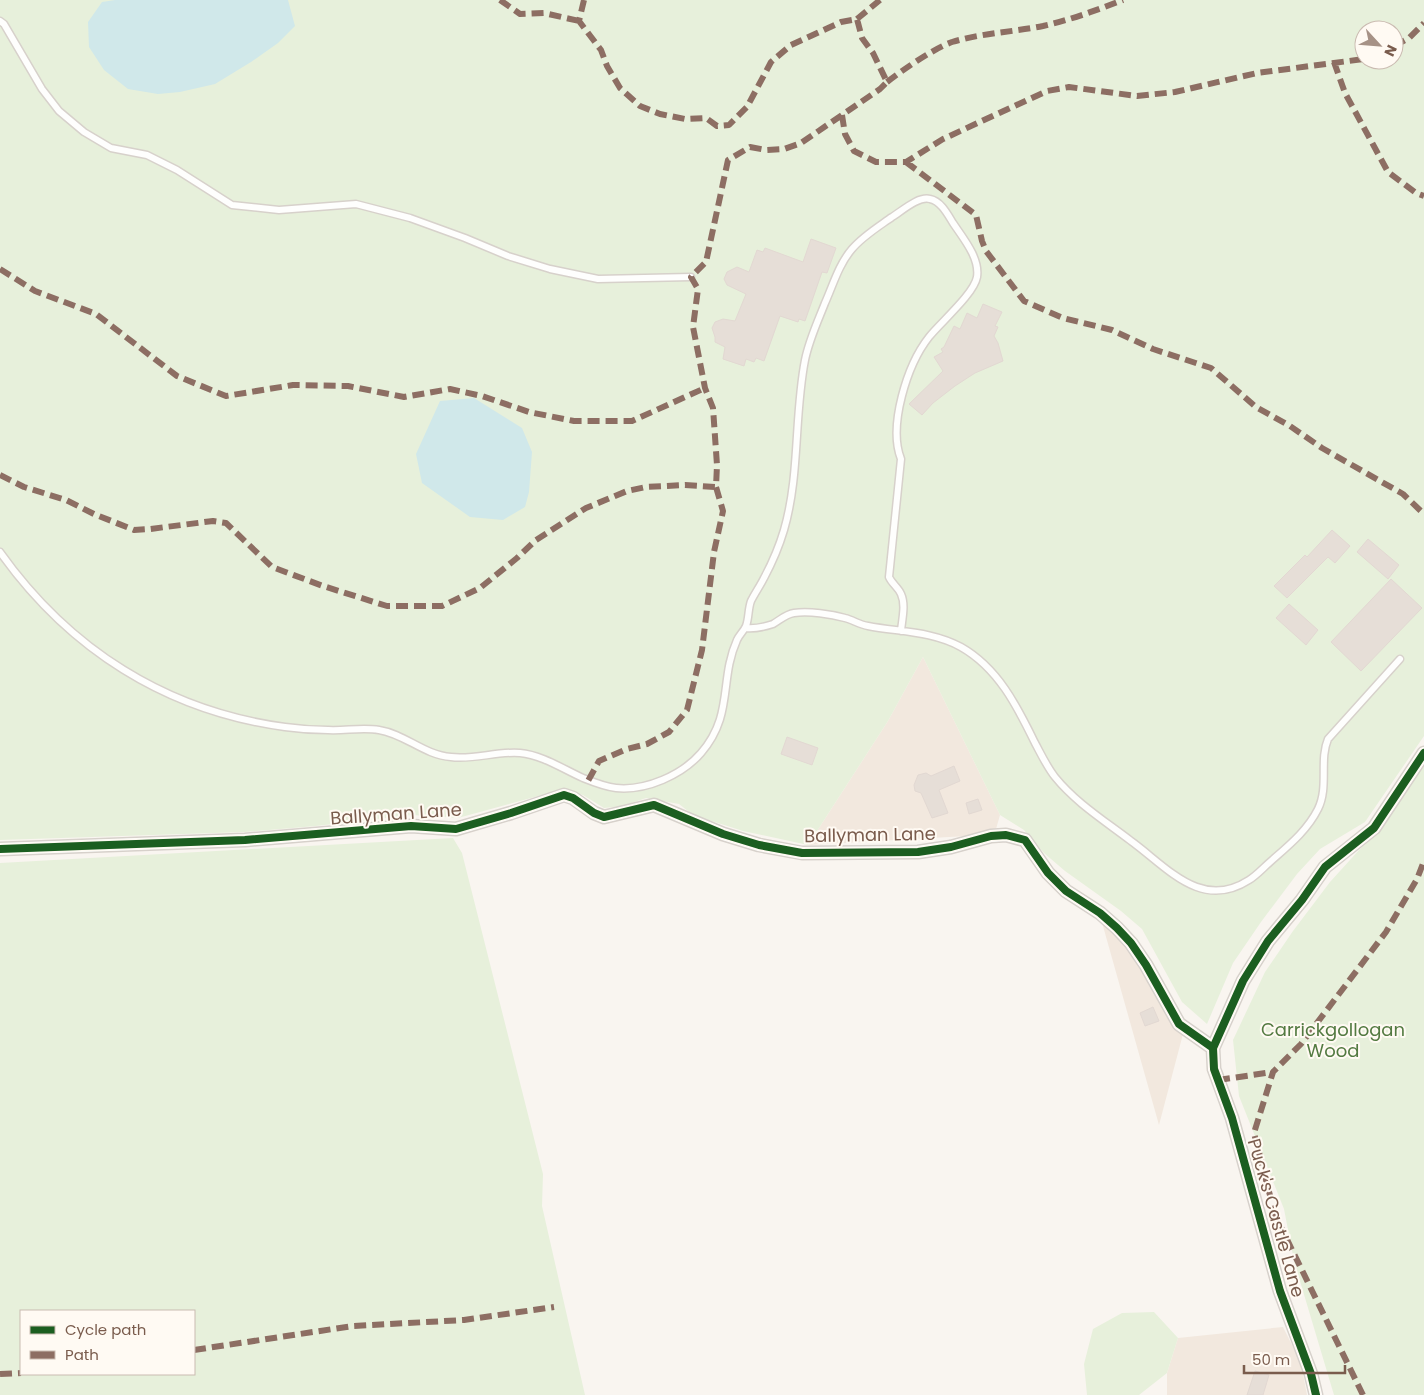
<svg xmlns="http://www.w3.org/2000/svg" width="1424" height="1395" font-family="Poppins,sans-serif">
  <rect width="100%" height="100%" fill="#f9f5f0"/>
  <path fill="#f2e8de" d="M923,657L1000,815L996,829L967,836L808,845L888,721Z
    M1101,919L1126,939L1183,1034L1159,1125Z
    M1283,1327L1301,1363L1307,1395H1167V1373L1178,1338Z"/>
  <path fill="#e7f0db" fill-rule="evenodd" d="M0,0H1424V736L1365,822L1320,849L1297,874L1261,922L1233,963L1207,1024L1182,1002L1142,929L1121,911L1065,871L1044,853L1024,830L1000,815L923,657L888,721L808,845L743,831L693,815L679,804L646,798L623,806L604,808L583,795L564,789L458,818L412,815L316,826L245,832L0,840ZM1364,30H1394V60H1364Z
    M1424,765V1395H1334L1294,1261L1284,1209L1239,1096L1233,1040L1265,972L1293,931L1330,882L1360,849L1380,831Z
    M453,838L462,853L543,1174L542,1206L585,1395H0V863ZM194,1311V1374H21V1311Z
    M1154,1312L1178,1338L1167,1373L1139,1395H1087L1084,1364L1093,1329L1122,1313Z"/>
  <path fill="#d0e8ea" d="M115,0H288L295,26L278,43L251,62L215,84L180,92L158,94L128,89L104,70L89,47L88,22L102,2Z
    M474,398L522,428L532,452L529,492L525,507L503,520L470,517L422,483L416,454L440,401Z"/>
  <path fill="#e6ded7" stroke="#e2d8d2" d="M811,239L836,248L827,273L822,272L805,321L799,319L798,322L780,316L764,361L756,358L754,362L746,359L744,366L723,359L725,347L715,342V337L712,328L715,322L723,319L735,321L746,294L727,285L724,279L727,272L737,267L749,272L757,250L763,252L765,248L803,262Z
    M983,304L1002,312L995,326L998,327L994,336L998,343L1003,361L975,373L955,386L933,403L922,415L909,404L943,371L934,357L943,352L941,349L944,347L954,326L960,329L967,313L977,318Z
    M1332,530L1350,546L1335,563L1328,557L1287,598L1274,586L1305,555L1307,557Z
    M1368,539L1399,565L1388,579L1357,552Z
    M1391,579L1422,608L1361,671L1331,642Z
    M1289,604L1318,630L1306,645L1276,618Z
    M787,737L818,748L812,765L781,754Z
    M954,766L960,781L939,790L948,813L932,818L921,793L915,791L914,785L918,775L926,773L931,776Z
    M978,799L982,810L969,814L966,803Z
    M1153,1007L1159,1021L1145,1026L1140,1013Z
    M1255,1371L1269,1375L1263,1395H1247Z"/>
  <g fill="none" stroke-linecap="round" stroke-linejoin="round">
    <defs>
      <path id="service" d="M0,21L4,24L42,89L59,111L84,132L111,148L147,155L177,170L232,205L279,210L356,204L410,218L465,238L508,256L550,269L598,279L691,277
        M0,552C69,649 166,711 285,727C299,729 314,730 328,730C345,731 362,727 379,730C405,734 424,755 451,757C474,760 497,751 520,753C542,755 563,769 583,778C593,782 606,787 616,788C646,791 682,775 701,753C734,715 719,680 737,640C739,635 744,631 746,626C749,618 748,609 751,601C755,593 760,586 764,578C772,563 779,547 784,530C800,475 794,416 805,360C809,340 818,321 825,303C833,285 839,264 852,249C863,236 878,227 892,217C902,211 918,196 930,199C941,201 948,215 953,223C963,238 980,258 977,277C974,294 940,323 929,337C907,365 888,426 901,459L889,577C892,584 898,587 901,594C906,605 902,619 901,631
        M745,628C754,629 764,627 773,624C780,620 786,614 794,613C809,611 831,614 845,618C853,620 860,625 868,626C899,632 932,631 961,647C998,668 1017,706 1035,743C1041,754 1047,767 1055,777C1076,803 1105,821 1131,841C1167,867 1201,911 1249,880C1257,875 1263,868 1270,862C1288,846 1307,831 1318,809C1329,787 1319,760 1328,739L1400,659"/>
      <path id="minor" d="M0,849L245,840L411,826L456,829L511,813L564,795L573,798L594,813L604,817L654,805L723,834L759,845L802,853L918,852L951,847L991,836L1006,835L1025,840L1048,873L1066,891L1100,913L1117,928L1131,943L1146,965L1179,1024L1213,1048
        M1316,1395L1311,1374L1280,1291L1232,1118L1214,1069L1213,1048L1243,981L1268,941L1302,900L1325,867L1374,828L1424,753"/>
    </defs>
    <use href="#service" stroke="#d7d1cb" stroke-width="9"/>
    <use href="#minor" stroke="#d7d1cb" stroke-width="15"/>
    <use href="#service" stroke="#fefefd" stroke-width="6"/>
    <use href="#minor" stroke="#fefefd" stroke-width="12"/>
    <path stroke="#8d6e63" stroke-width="6" stroke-dasharray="12 6" stroke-linecap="butt" d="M500,0L520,14L544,13L579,21
      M584,0L579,21L601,50L607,66L620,88L640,106L660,114L685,119L706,118L717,126L729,125L747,107L771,62L791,45L841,22L857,19L862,38L873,53L887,82L880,89L801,143L784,149L766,150L750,147L728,160L706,262L691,277L698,289L693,327L705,388L713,408L717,465L716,487L723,511L714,552L702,650L687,710L669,732L647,744L627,749L599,761L588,781
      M857,19L880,0
      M1394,46L1409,38L1424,23
      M1334,62L1345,93L1388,172L1416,193L1424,196
      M887,82C904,69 933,49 952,42C982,33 1013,32 1043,26C1070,20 1097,10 1123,0
      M842,115L845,134L854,151L876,162H906L943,139L1047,91L1069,87L1137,96L1175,92L1257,73L1364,59
      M906,162L976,215L982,241L986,251L1024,301L1063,318L1112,330L1153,349L1211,368L1256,407L1290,426L1322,448L1403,494L1424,514
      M0,269L35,291L96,314L177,376L226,396L293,385L348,386L404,397L450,389L482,396L529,412L574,421H632L705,388
      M0,475L24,487L66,500L94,514L134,530L150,529L213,521L226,523L272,567L323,586L387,606H442L459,598L480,588L517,558L536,540L586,508L627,491L646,487L685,485L716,487
      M1218,1080L1273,1072
      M194,1350L353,1326L464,1320L554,1307
      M0,1374L21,1373
      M1363,1395L1275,1215L1254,1133L1273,1072L1301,1044L1386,932L1417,879L1424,861"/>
    <defs>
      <path id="cycleway" d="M0,849L245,840L411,826L456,829L511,813L564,795L573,798L594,813L604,817L654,805L723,834L759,845L802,853L918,852L951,847L991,836L1006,835L1025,840L1048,873L1066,891L1100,913L1117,928L1131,943L1146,965L1179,1024L1213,1048
        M1316,1395L1311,1374L1280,1291L1232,1118L1214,1069L1213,1048L1243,981L1268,941L1302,900L1325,867L1374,828L1424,753"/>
    </defs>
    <use href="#cycleway" stroke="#fffaf3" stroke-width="11"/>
    <use href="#cycleway" stroke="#1b5e20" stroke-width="8"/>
  </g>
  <g text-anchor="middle" stroke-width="4" stroke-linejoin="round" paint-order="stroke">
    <g font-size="18" fill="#7a5c4d" stroke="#fffaf3">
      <text transform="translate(396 814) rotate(-4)" y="6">Ballyman Lane</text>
      <text transform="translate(870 835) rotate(-1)" y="6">Ballyman Lane</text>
      <text transform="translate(1276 1218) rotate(74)" y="6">Puck's Castle Lane</text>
    </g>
    <g font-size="18" fill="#537a41" stroke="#fffaf3">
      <text x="1333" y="1036">Carrickgollogan<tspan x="1333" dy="21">Wood</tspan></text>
    </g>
  </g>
  <rect x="20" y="1310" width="175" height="65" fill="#fffaf3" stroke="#cabbb1"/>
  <rect x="30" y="1326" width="25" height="8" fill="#1b5e20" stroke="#cabbb1"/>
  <text x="65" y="1335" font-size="15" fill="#7a5c4d">Cycle path</text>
  <rect x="30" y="1351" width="25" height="8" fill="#8d6e63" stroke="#cabbb1"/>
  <text x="65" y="1360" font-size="15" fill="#7a5c4d">Path</text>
  <g transform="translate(1379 45) rotate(116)"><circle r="24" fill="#fffaf3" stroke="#cabbb1"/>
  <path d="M0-4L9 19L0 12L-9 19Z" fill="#a69286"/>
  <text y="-8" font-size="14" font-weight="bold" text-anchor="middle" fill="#7a5c4d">N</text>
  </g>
  <path d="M1244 1365v8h101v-8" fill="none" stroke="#7a5c4d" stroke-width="2.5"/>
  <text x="1252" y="1365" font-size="15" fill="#7a5c4d" stroke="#fffaf3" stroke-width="4" paint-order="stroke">50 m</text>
</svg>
